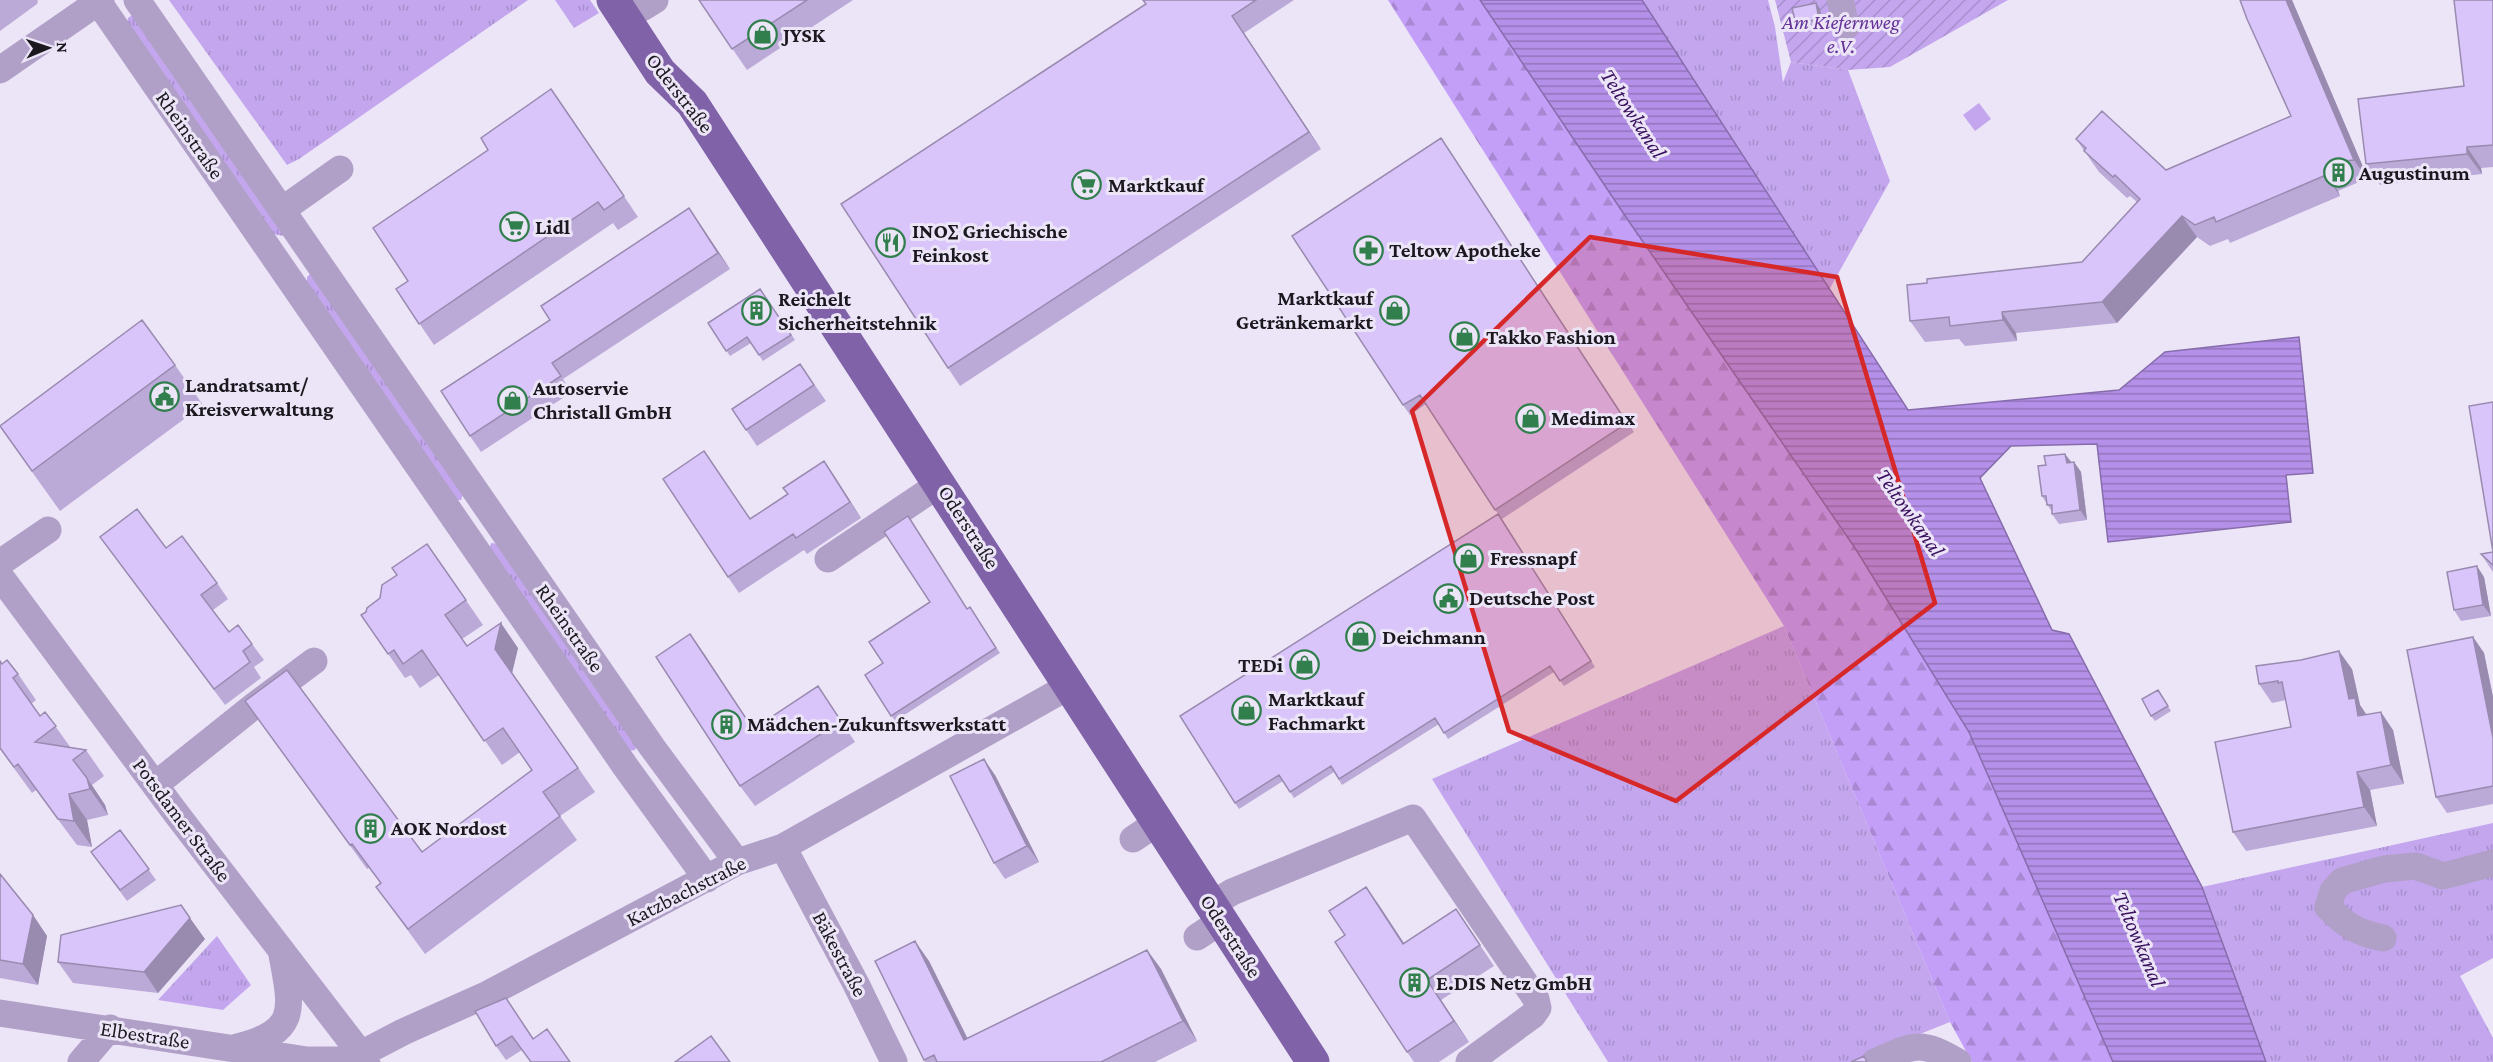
<svg xmlns="http://www.w3.org/2000/svg" width="2493" height="1062" font-family="'Crimson Pro',serif">
  <defs>
    <pattern id="grass-tufts" width="24" height="20" patternUnits="userSpaceOnUse" patternTransform="scale(1.5)"><rect width="24" height="20" fill="#c3a6ee"/><path d="M3 7l-1-3M5 7V3M7 7l1-3M15 17l-1-3M17 17v-4M19 17l1-3" fill="none" stroke="#a78ecc"/></pattern>
    <pattern id="forest-firs" width="22" height="20" patternUnits="userSpaceOnUse" patternTransform="scale(1.5)"><rect width="22" height="20" fill="#c49ff7"/><path d="M5 1l3.5 6h-7zM16 11l3.5 6h-7z" fill="#a888d3"/></pattern>
    <pattern id="garden-furrows" width="10" height="10" patternUnits="userSpaceOnUse" patternTransform="scale(1.5)"><rect width="10" height="10" fill="#c3a6ee"/><path d="M-1 1l2-2M0 10L10 0M9 11l2-2" fill="none" stroke="#a78ecc"/></pattern>
    <pattern id="water-rules" width="6" height="5" patternUnits="userSpaceOnUse" patternTransform="scale(1.5)"><rect width="6" height="5" fill="#b590e8"/><path d="M0 2.5h6" fill="none" stroke="#9275bb"/></pattern>
  </defs>
  <rect width="100%" height="100%" fill="#ece5f7"/>
  <path fill="url(#grass-tufts)" d="M169,0H528L299,159L287,165Z
    M555,0H590L599,13L574,28Z
    M1642,0H1768L1775,27L1783,82L1791,62L1848,70L1890,181L1829,290Z
    M134,14L285,232L283,236L274,234L127,23L128,18Z
    M310,274H314L463,494L461,500H455L307,284V277Z
    M491,543L500,544L640,741L635,750L627,751L489,551Z
    M1784,626L1950,1022L1850,1062H1608L1432,779Z
    M2493,823V958L2460,976L2493,1038V1062H2266L2202,887Z
    M217,936L251,985L223,1010L158,1000Z"/>
  <path fill="url(#forest-firs)" d="M1388,0H1480L1630,223L1855,548L1969,732L2113,1062H1972L1950,1022L1784,626Z"/>
  <path fill="url(#garden-furrows)" d="M1775,0H2008L1890,67L1848,70L1791,62Z"/>
  <path fill="#c3a6ee" d="M1979,103L1991,119L1975,131L1963,115Z"/>
  <path fill="url(#water-rules)" stroke="#876cac" stroke-width="1.5" d="M1480,0H1642L1908,410L2119,390L2165,352L2299,337L2313,473L2286,475L2291,522L2108,542L2097,444L2011,446L1980,478L2052,630L2069,634L2202,887L2266,1062H2113L1969,732L1855,548L1630,223Z"/>
  <g fill="none" stroke-linecap="round" stroke-linejoin="round">
    <path stroke="#b0a0c7" stroke-width="27" d="M97,0L625,766L707,879
      M137,0L652,747L737,862
      M1840,0L1846,26
      M642,8L655,0
      M0,70L101,0
      M282,210L340,169
      M828,559L941,483
      M0,563L48,530
      M0,576L175,812L367,1062
      M155,785L255,705L314,661
      M1133,839L1157,823
      M783,847L856,984L894,1062
      M1211,905L1232,892L1413,818L1536,999L1538,1008L1533,1015L1469,1062
      M1197,937L1221,921
      M2383,938C2358,933 2346,926 2328,907L2333,891L2342,881L2384,869L2416,866L2443,876L2493,863
      M0,1013L307,1060H339L361,1054L403,1032L488,994L737,862L783,847L1071,685
      M237,1047C299,1032 292,1009 282,955
      M81,1062L110,1028
      M1875,1062C1914,1045 1919,1039 1958,1062"/>
    <path stroke="#8062a8" stroke-width="33" d="M613,0L660,72L692,103C901,421 1106,742 1313,1062"/>
  </g>
  <path fill="#bba9d8" d="M0,0H37L38,1L37,4L0,31Z
    M699,0H853L747,70Z
    M1143,0H1294L1244,33L1321,149L960,386L948,368L1146,4Z
    M2292,0L2369,181L2359,182L2338,191L2340,196L2230,243L2228,239L2210,246L2197,237L2117,323L2016,333L2017,341L1965,346L1959,339L1925,342L1910,321L1927,283L2082,262L2137,202L2130,196L2127,198L2099,172L2076,139L2166,170L2291,116Z
    M2493,0V167L2481,168L2482,174L2380,185L2366,164L2464,86Z
    M1816,3L1820,9L1823,25L1799,30L1796,24Z
    M566,110L638,217L618,230L613,223L434,345L396,289L408,281Z
    M1448,148L1634,432L1502,519L1595,667L1564,686L1554,672L1448,739L1439,724L1342,785L1334,772L1294,798L1283,781L1239,809L1235,803L1498,514L1426,404L1410,415L1403,405Z
    M700,224L730,269L563,379L572,392L481,452L470,436L550,320Z
    M760,289L795,340L763,361L751,343L730,356L708,323Z
    M800,364L826,401L757,446L732,409Z
    M175,365L203,405L60,511L0,427Z
    M2493,402V572L2481,554L2493,552Z
    M704,451L750,519L788,494L824,461L861,518L807,554L804,550L739,593L728,577Z
    M2071,462H2074L2081,472L2087,520L2059,524L2052,514V512L2042,496Z
    M100,537L166,548L217,583L228,599L213,610L229,632L252,644L264,660L254,667L261,678L225,705Z
    M427,544L483,625L462,639L467,646L518,648L512,673L595,792L560,816L577,840L425,954L376,887L380,883L369,868L367,869L245,701L422,852L532,770L520,752L502,765L439,675L420,688L411,675L405,678L361,615L366,612L380,598L397,575Z
    M2484,577L2491,616L2461,621L2454,610Z
    M970,607L1000,653L895,721L865,675Z
    M690,634L753,729L818,686L855,742L755,806L740,786Z
    M2473,637L2484,653L2493,697V804L2447,813L2436,797Z
    M0,661L2,664L18,674L36,700L31,704L40,716L45,712L71,748L86,750L104,776L92,785L105,805L108,815L87,820L92,847L77,845L36,790L32,793L0,749Z
    M2256,666L2352,669L2360,705L2366,714L2393,730L2404,784L2370,790L2377,826L2246,851L2233,832L2291,727L2286,700L2272,703L2259,684Z
    M2158,690L2171,711L2155,721L2151,716Z
    M995,775L1039,862L1005,879L994,863Z
    M120,830L156,880L127,901L91,852Z
    M0,874L33,915L47,936L38,985L0,978Z
    M1366,887L1404,943L1456,909L1494,966L1441,1000L1469,1042L1439,1062H1414L1407,1052L1345,935Z
    M205,939L158,993L73,983L58,962Z
    M1147,950L1161,969L1197,1041L1155,1062H925L875,961H929L968,1039Z
    M506,998L534,1039L522,1050L506,1060L496,1046Z"/>
  <path fill="#998ab0" d="M2286,0H2292L2369,181L2354,160Z
    M1816,3L1820,9L1823,25L1819,19Z
    M1232,16L1244,33L1321,149L1309,132Z
    M2467,147L2481,168L2482,174L2467,154Z
    M2324,170L2338,191L2340,196L2326,175Z
    M689,208L700,224L730,269L718,253Z
    M2182,216L2197,237L2117,323L2102,302Z
    M2002,312L2016,333L2017,341L2003,320Z
    M2065,454L2073,464L2067,463Z
    M824,461L835,477L861,518L850,502Z
    M2074,462L2081,472L2087,520L2080,510Z
    M2477,566L2484,577L2491,616L2483,605Z
    M501,623L518,648L512,673L595,792L495,649Z
    M690,634L705,655L767,750L753,729Z
    M2473,637L2484,653L2493,697V738Z
    M2339,651L2352,669L2360,705L2368,717L2358,716L2349,699Z
    M2381,712L2393,730L2404,784L2391,765Z
    M984,759L995,775L1039,862L1027,846Z
    M2357,772L2370,790L2377,826L2364,807Z
    M87,778L105,805L108,815L90,789Z
    M69,794L87,820L92,847L74,821Z
    M1366,887L1381,908L1418,965L1403,944Z
    M33,915L47,936L38,985L23,964Z
    M190,918L205,939L158,993L144,972Z
    M915,941L929,961L978,1060L964,1040Z
    M1147,950L1161,969L1197,1041L1183,1021Z
    M1427,980L1441,1000L1469,1042L1454,1021Z"/>
  <path fill="#dac5fb" stroke="#998ab0" stroke-width="1.5" d="M699,0H807L732,49Z
    M1143,0H1256L1232,16L1309,132L948,368L841,204L1146,4Z
    M2240,0H2286L2354,160L2344,161L2324,170L2326,175L2216,222L2214,217L2195,225L2182,216L2102,302L2002,312L2003,320L1950,326L1949,317L1910,321L1907,285L1927,283V279L2082,262L2140,199L2115,175L2113,177L2084,151L2086,148L2076,139L2102,111L2166,170L2291,116L2247,19Z
    M2454,0H2493V145L2467,147V154L2366,164L2358,99L2464,86Z
    M1816,3L1819,19L1796,24L1792,8Z
    M551,89L624,196L604,210L598,202L419,324L396,289L408,281L373,228L488,150L481,138Z
    M1441,138L1627,423L1495,510L1420,395L1403,405L1292,236Z
    M689,208L718,253L552,363L561,376L470,436L441,391L550,320L541,306Z
    M760,289L791,335L759,355L747,337L726,351L708,323Z
    M142,320L175,365L32,471L0,426Z
    M800,364L814,385L746,430L732,409Z
    M2493,402V565L2481,554L2493,552L2469,406Z
    M704,451L750,519L788,494L783,488L824,461L850,502L796,538L793,534L728,577L663,479Z
    M2065,454L2067,463L2074,462L2080,510L2052,514V505H2047L2046,496H2042L2038,466L2046,465L2044,456Z
    M137,509L166,548L182,536L217,583L201,595L229,632L238,625L252,644L243,651L250,662L214,689L100,537Z
    M1498,514L1591,661L1560,681L1550,666L1444,733L1435,718L1339,779L1331,766L1290,792L1279,775L1235,803L1180,716Z
    M908,516L967,609L970,607L996,648L891,716L865,675L883,663L869,642L930,602L884,532Z
    M427,544L466,600L445,615L467,646L501,623L495,649L578,768L543,792L560,816L408,929L376,887L381,883L352,844L350,845L245,701L287,670L422,852L532,770L503,728L484,741L422,650L403,664L394,650L388,654L361,615L366,612L367,608L380,598L382,585L397,575L392,568Z
    M2477,566L2483,605L2454,610L2447,572Z
    M690,634L753,729L818,686L841,721L740,786L656,657Z
    M2473,637L2493,738V786L2436,797L2407,650Z
    M2339,651L2349,699L2355,698L2358,716L2381,712L2391,765L2357,772L2364,807L2233,832L2215,742L2291,727L2282,682L2278,683V681L2259,684L2256,666L2301,660Z
    M7,660L18,674L13,678L40,716L45,712L56,726L35,742L86,750L73,760L87,778L90,789L69,794L74,821L58,819L18,764L14,767L0,748V661L2,664Z
    M2158,690L2168,706L2151,716L2142,699Z
    M984,759L1027,846L994,863L950,776Z
    M120,830L149,869L120,890L91,852Z
    M0,874L33,915L23,964L0,960Z
    M1366,887L1403,944L1456,909L1480,945L1427,980L1454,1021L1407,1052L1335,942L1345,935L1329,911Z
    M181,905L190,918L144,972L58,962L61,935Z
    M915,941L964,1040L1147,950L1183,1021L1101,1062H937L934,1055L924,1060L875,961Z
    M506,998L533,1039L547,1029L570,1062H531L512,1036L496,1046L475,1011Z
    M711,1036L730,1062H675Z
    M1864,1056L1867,1062H1851Z"/>
  <path fill="#d62828" fill-opacity="0.2" stroke="#d62828" stroke-width="4.5" stroke-linejoin="round" d="M1590,237L1837,277L1935,603L1676,801L1509,731L1412,411Z"/>
  <defs>
    <symbol id="shop-ring" viewBox="-11 -11 22 22"><circle r="9.5" fill="#ece5f7" stroke="#327f4e" stroke-width="1.5"/><path d="M-5-2.5h2.3a2.7 3.5 0 0 1 5.4 0H5L5.5 6h-11ZM-1.5-2.5h3a1.5 2.3 0 0 0-3 0Z" fill="#327f4e"/></symbol>
    <symbol id="building-ring" viewBox="-11 -11 22 22"><circle r="9.5" fill="#ece5f7" stroke="#327f4e" stroke-width="1.5"/><path d="M-4-6H4V6H1V3H-1V6H-4ZM-2.5-4.3h1.7v1.8h-1.7ZM.8-4.3h1.7v1.8H.8ZM-2.5-1h1.7V.8h-1.7ZM.8-1h1.7V.8H.8Z" fill="#327f4e"/></symbol>
    <symbol id="supermarket-ring" viewBox="-11 -11 22 22"><circle r="9.5" fill="#ece5f7" stroke="#327f4e" stroke-width="1.5"/><path d="M-6-5.5h2.5l.6 2H6L4.5 2H-2.5L-4.4-4H-6ZM-1.5 3.2a1.3 1.3 0 1 0 .1 0ZM3 3.2a1.3 1.3 0 1 0 .1 0Z" fill="#327f4e"/></symbol>
    <symbol id="restaurant-ring" viewBox="-11 -11 22 22"><circle r="9.5" fill="#ece5f7" stroke="#327f4e" stroke-width="1.5"/><path d="M-5-6h1v4h1v-4h1v4h1v-4h1v5L-1.5 .5V6h-2V.5L-5-1ZM5-6V6H3V1.5H1.5Q1.5-4 5-6Z" fill="#327f4e"/></symbol>
    <symbol id="pharmacy-ring" viewBox="-11 -11 22 22"><circle r="9.5" fill="#ece5f7" stroke="#327f4e" stroke-width="1.5"/><path d="M-2-6h4v4h4v4h-4v4h-4v-4h-4v-4h4Z" fill="#327f4e"/></symbol>
    <symbol id="civic-ring" viewBox="-11 -11 22 22"><circle r="9.5" fill="#ece5f7" stroke="#327f4e" stroke-width="1.5"/><path d="M-.6-6.5H3V-4.5H.6V-3L4-1V1h2V6H-6V1h2V-1L-.6-3ZM-1.2 2.5V6h2.4V2.5Z" fill="#327f4e"/></symbol>
  </defs>
  <g fill-rule="evenodd">
    <use href="#shop-ring" x="746" y="18" width="33" height="33"/>
    <use href="#building-ring" x="2322" y="156" width="33" height="33"/>
    <use href="#supermarket-ring" x="1070" y="168" width="33" height="33"/>
    <use href="#supermarket-ring" x="498" y="210" width="33" height="33"/>
    <use href="#restaurant-ring" x="874" y="226" width="33" height="33"/>
    <use href="#pharmacy-ring" x="1352" y="234" width="33" height="33"/>
    <use href="#shop-ring" x="1378" y="294" width="33" height="33"/>
    <use href="#building-ring" x="740" y="294" width="33" height="33"/>
    <use href="#shop-ring" x="1448" y="320" width="33" height="33"/>
    <use href="#civic-ring" x="148" y="380" width="33" height="33"/>
    <use href="#shop-ring" x="496" y="384" width="33" height="33"/>
    <use href="#shop-ring" x="1514" y="402" width="33" height="33"/>
    <use href="#shop-ring" x="1452" y="542" width="33" height="33"/>
    <use href="#civic-ring" x="1432" y="582" width="33" height="33"/>
    <use href="#shop-ring" x="1344" y="620" width="33" height="33"/>
    <use href="#shop-ring" x="1288" y="648" width="33" height="33"/>
    <use href="#shop-ring" x="1230" y="694" width="33" height="33"/>
    <use href="#building-ring" x="710" y="708" width="33" height="33"/>
    <use href="#building-ring" x="354" y="812" width="33" height="33"/>
    <use href="#building-ring" x="1398" y="966" width="33" height="33"/>
  </g>
  <g text-anchor="middle" stroke-width="6" stroke-linejoin="round" paint-order="stroke">
    <g font-size="21" font-style="italic" fill="#653398" stroke="#ece5f7">
      <text x="1841" y="29">Am Kiefernweg<tspan x="1841" dy="24">e.V.</tspan></text>
    </g>
    <g font-size="21" font-weight="bold" fill="#1b181f" stroke="#ece5f7" text-anchor="start">
      <text x="783" y="42">JYSK</text>
      <text x="2359" y="180">Augustinum</text>
      <text x="1108" y="192">Marktkauf</text>
      <text x="535" y="234">Lidl</text>
      <text x="912" y="238">INOΣ Griechische<tspan x="912" dy="24">Feinkost</tspan></text>
      <text x="1389" y="257">Teltow Apotheke</text>
      <text x="1373" y="305" text-anchor="end">Marktkauf<tspan x="1373" dy="24">Getränkemarkt</tspan></text>
      <text x="778" y="306">Reichelt<tspan x="778" dy="24">Sicherheitstehnik</tspan></text>
      <text x="1486" y="344">Takko Fashion</text>
      <text x="185" y="392">Landratsamt/<tspan x="185" dy="24">Kreisverwaltung</tspan></text>
      <text x="533" y="395">Autoservie<tspan x="533" dy="24">Christall GmbH</tspan></text>
      <text x="1551" y="425">Medimax</text>
      <text x="1490" y="565">Fressnapf</text>
      <text x="1469" y="605">Deutsche Post</text>
      <text x="1382" y="644">Deichmann</text>
      <text x="1283" y="672" text-anchor="end">TEDi</text>
      <text x="1268" y="706">Marktkauf<tspan x="1268" dy="24">Fachmarkt</tspan></text>
      <text x="747" y="731">Mädchen-Zukunftswerkstatt</text>
      <text x="391" y="835">AOK Nordost</text>
      <text x="1436" y="990">E.DIS Netz GmbH</text>
    </g>
    <g font-size="21" fill="#1b181f" stroke="#ece5f7">
      <text transform="translate(680 93) rotate(52)" y="7">Oderstraße</text>
      <text transform="translate(190 135) rotate(55)" y="7">Rheinstraße</text>
      <text transform="translate(969 527) rotate(57)" y="7">Oderstraße</text>
      <text transform="translate(570 628) rotate(55)" y="7">Rheinstraße</text>
      <text transform="translate(182 820) rotate(53)" y="7">Potsdamer Straße</text>
      <text transform="translate(686 891) rotate(-27)" y="7">Katzbachstraße</text>
      <text transform="translate(1231 936) rotate(57)" y="7">Oderstraße</text>
      <text transform="translate(840 954) rotate(62)" y="7">Bäkestraße</text>
      <text transform="translate(145 1035) rotate(9)" y="7">Elbestraße</text>
    </g>
    <g font-size="22" font-style="italic" fill="#39115e" stroke="#ece5f7">
      <text transform="translate(1634 113) rotate(57)" y="8">Teltowkanal</text>
      <text transform="translate(1911 512) rotate(55)" y="8">Teltowkanal</text>
      <text transform="translate(2140 939) rotate(67)" y="8">Teltowkanal</text>
    </g>
  </g>
  <g transform="translate(48 48) rotate(88)" stroke="#ece5f7" stroke-width="4.5" paint-order="stroke">
  <path d="M0-4.5L10 22L0 15L-10 22Z" fill="#1b181f"/>
  <text y="-9" font-size="16" font-weight="bold" text-anchor="middle" fill="#1b181f">N</text>
  </g>
</svg>
